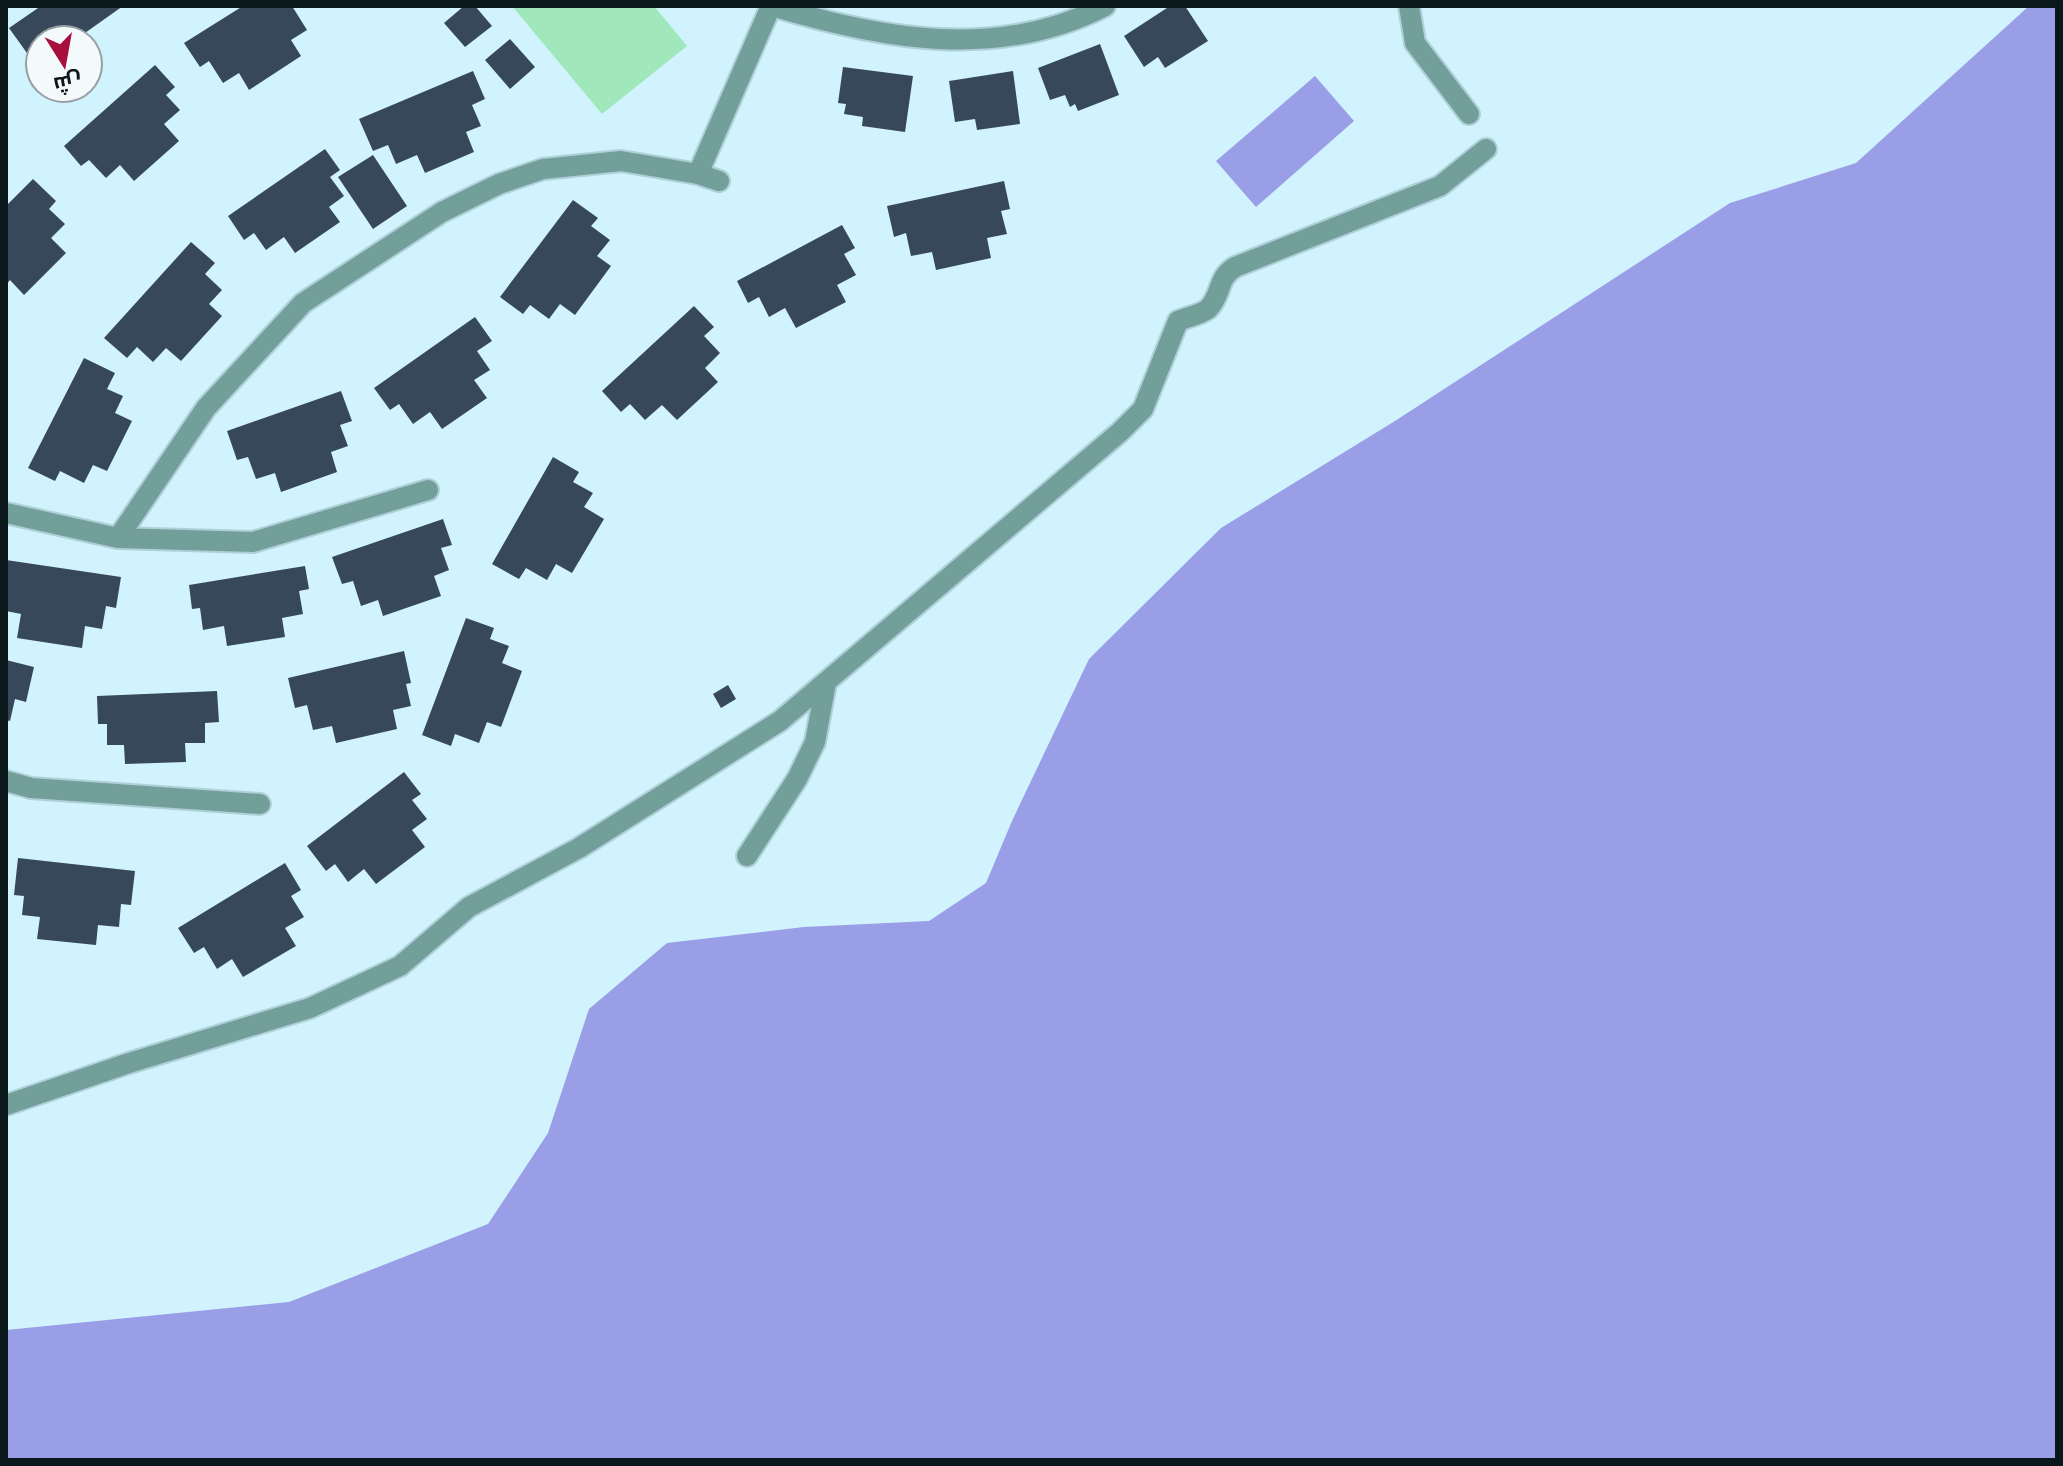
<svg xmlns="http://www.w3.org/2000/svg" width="2063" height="1466" font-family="Quicksand,Cairo,sans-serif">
  <rect width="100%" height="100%" fill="#d0f3fd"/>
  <path fill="#a1e7bc" d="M512,6H654L687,46L602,114Z"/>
  <path fill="#999ee7" d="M2029,6H2057V1460H6V1330L289,1302L488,1224L548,1133L589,1009L667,943L804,927L929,921L986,883L1012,821L1089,659L1221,528L1395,421L1730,203L1856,163Z
    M1315,76L1354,121L1256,207L1216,161Z"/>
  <path fill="#37485b" d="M41,6H123L75,40H40V65L37,67L9,28Z
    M243,6H292L307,30L291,40L301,56L249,90L239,73L223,83L209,61L200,67L184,43Z
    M464,6H475L492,26L465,47L444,23Z
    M1170,6H1185L1208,41L1165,68L1158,57L1144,67L1124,36Z
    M510,39L535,67L510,89L485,60Z
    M1100,44L1119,95L1078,111L1075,104L1070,107L1065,95L1050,100L1038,68Z
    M155,65L175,87L166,95L180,110L164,124L179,141L134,181L120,165L106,178L89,160L81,166L64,146Z
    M843,67L913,76L905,132L862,126L863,117L844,114L846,104L838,103Z
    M473,71L485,99L472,105L481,126L466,132L474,152L425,173L417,155L396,164L388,145L373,151L359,119Z
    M1013,71L1020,124L977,130L975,119L955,122L949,81Z
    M325,149L340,170L330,177L344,196L329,207L340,222L295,253L284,237L266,250L254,233L244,240L228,216Z
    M373,155L407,206L373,229L338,177Z
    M33,179L56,201L49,209L65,224L51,238L66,253L24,295L10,280L6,285V206Z
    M1004,181L1010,209L1001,211L1007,234L987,238L991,258L936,270L932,252L911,256L906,233L894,237L887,206Z
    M573,200L598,218L591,226L610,240L597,256L611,266L575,315L560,304L549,319L530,305L523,314L500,297Z
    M842,225L855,248L844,254L856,275L837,285L846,302L796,328L785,308L769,317L759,297L748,303L737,281Z
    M191,242L215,263L205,274L222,290L209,304L222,316L181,361L166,348L153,362L137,347L127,358L104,338Z
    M694,306L714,327L704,336L720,353L705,368L718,382L677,420L662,405L645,420L630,404L621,412L602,391Z
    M475,317L492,341L477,351L490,370L474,380L487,398L442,429L430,412L413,424L399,404L390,410L374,388Z
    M84,358L115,373L107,389L123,396L115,413L132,421L107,471L93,465L84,483L60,471L55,481L28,468Z
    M341,391L352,421L340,425L348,446L331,452L337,472L281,492L275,473L256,479L248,457L237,460L227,431Z
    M553,457L579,472L573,482L593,493L584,507L604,519L572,573L556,564L547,580L526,568L519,579L492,564Z
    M443,519L452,545L441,548L449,570L434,576L441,596L383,616L378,600L361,606L353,581L342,584L332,557Z
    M6,560L121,577L116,608L106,606L102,629L85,626L82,648L17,638L21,614L6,611L8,590L6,589Z
    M305,566L309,589L299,591L303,614L282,618L285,637L227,646L224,626L203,630L200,608L192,609L189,585Z
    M466,618L494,628L490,639L509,646L502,663L522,671L501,727L487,722L479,743L455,734L451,746L422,735Z
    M404,651L411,683L406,684L411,706L393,710L397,729L336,743L332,726L313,730L307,705L295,708L288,678Z
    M6,660L34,667L26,702L15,699L10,721L6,720Z
    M728,685L736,699L721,708L713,694Z
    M217,691L219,722L205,723V743H185L186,762L125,764L124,745H107V724H98L97,696Z
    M404,772L421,794L412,800L427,819L412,830L425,847L376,884L364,869L348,882L335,864L326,871L307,846Z
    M18,858L135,871L131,905L121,904L119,927L98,925L96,945L37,939L40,917L22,915L24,896L14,895Z
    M285,863L301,890L291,896L304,917L285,928L296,946L243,977L232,959L217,969L204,947L194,953L178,928Z"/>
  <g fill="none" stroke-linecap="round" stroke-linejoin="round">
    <defs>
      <path id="minor" d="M772,6C881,39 998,61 1105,6
        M1409,6L1415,43L1469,114
        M698,174L771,6
        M6,513L118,538L253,542L428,490
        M118,538L206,408L303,303L442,212L499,184L543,169L621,161L698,174L719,181
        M6,781L31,788L260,804
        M747,856L797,779L815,742L826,683
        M6,1105L129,1063L310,1008L400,966L469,907L579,848L780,721L1120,432L1143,409L1178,321C1187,317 1200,315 1208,309C1223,294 1216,279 1235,267L1440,186L1486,149"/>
    </defs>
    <use href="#minor" stroke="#b0d0d9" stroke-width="24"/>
    <use href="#minor" stroke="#739f9a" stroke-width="20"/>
  </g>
  <rect width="2063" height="1466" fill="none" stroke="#0b181b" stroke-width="16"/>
  <g transform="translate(64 64) rotate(169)"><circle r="38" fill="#f4fafc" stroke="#97a0a2" stroke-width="2"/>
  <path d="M0-6L14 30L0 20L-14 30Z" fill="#a70f3c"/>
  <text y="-12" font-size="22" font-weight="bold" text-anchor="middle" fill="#0b181b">ش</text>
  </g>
</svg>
